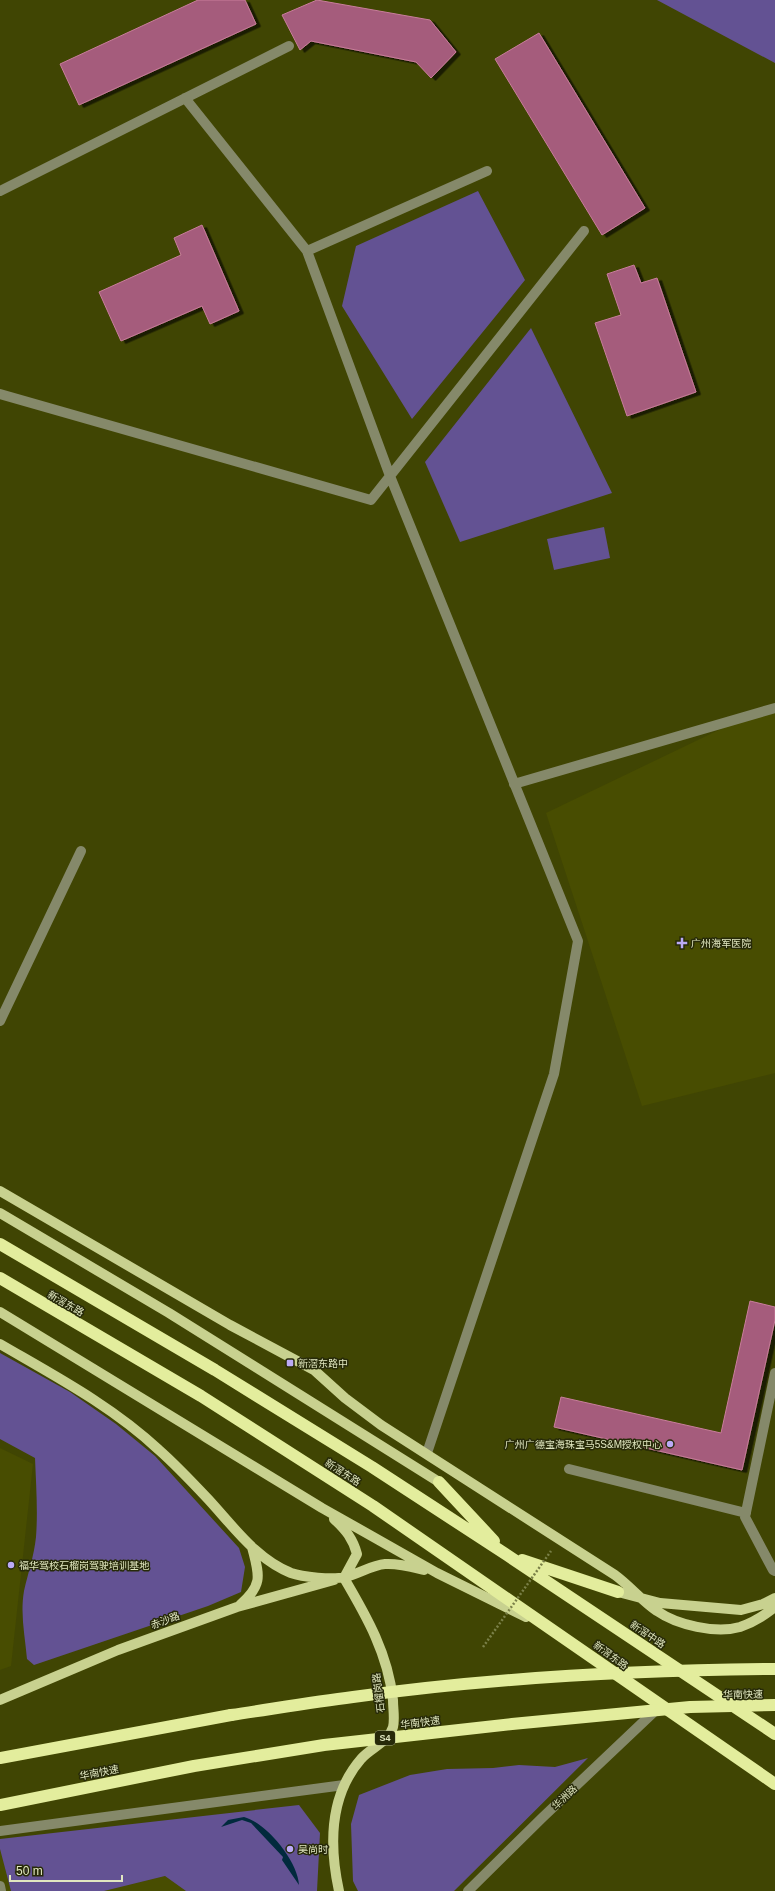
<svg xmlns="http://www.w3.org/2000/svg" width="775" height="1891" font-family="Helvetica,'Noto Sans SC',sans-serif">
  <defs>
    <filter id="shadow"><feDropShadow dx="4.5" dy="2.5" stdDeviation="0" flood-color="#0009"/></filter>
  </defs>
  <rect width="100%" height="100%" fill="#404503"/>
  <path fill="#484d01" d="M775,703V1073L642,1106L546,813Z
    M0,1448L33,1464L11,1666L0,1670Z
    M0,1849L11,1891H0Z
    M165,1876L186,1891H104Z"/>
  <path fill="#635293" d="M657,0H775V63Z
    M478,191L525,280L412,419L342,306L356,246Z
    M531,328L612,493L460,542L425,462Z
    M604,527L610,558L554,570L547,539Z
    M0,1353L70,1392L116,1424L155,1456L239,1548L245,1567L241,1592L208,1606L34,1665L27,1659C25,1636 20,1614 24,1591C28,1573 34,1556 36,1537C38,1511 36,1484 35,1458L0,1439Z
    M588,1758L454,1891H358L353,1881L351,1824L359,1795L410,1775L447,1769L493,1768L519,1765L555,1767Z
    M299,1805L320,1833L317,1891H186L165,1876L104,1891H11L0,1849V1839Z"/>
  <path fill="#012a3d" d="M244,1817C267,1823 298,1862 299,1885L282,1860L283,1857L251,1823L242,1820L221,1827L228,1820Z"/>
  <path fill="#a55c7b" stroke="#c97d9c" filter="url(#shadow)" d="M198,0H245L256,24L79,105L60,64Z
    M317,0L430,20L456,52L431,78L416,62L311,41L300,50L282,15Z
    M539,33L645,208L602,235L495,59Z
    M202,225L239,311L210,324L202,306L121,341L99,292L181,255L174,238Z
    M634,265L641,283L657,278L696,392L627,416L595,323L621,315L607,274Z
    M750,1301L775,1307V1320L742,1470L554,1427L561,1397L721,1433Z"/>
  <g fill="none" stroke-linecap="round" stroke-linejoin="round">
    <path stroke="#85896a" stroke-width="10" d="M185,98L307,251L390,476L578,941L554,1074L427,1453
      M0,191L289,46
      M307,251L487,171
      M0,394L371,500L584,231
      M514,784L775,708
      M0,1021L81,851
      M775,1373L745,1517L773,1570L775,1571
      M569,1469L746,1513
      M0,1831L344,1785
      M0,1886L1,1891
      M468,1891L543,1817L658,1708"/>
    <path stroke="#c8d18f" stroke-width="10" d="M0,1191L230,1325L314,1370L345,1398L381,1425L615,1575C630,1586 642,1601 657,1611C677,1625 716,1634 740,1627C752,1623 765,1615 775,1607
      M0,1213L169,1313L439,1482
      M0,1312L322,1508L437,1573L526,1617
      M0,1344C55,1376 112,1406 159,1450C176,1465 192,1482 208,1499C233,1526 256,1559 291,1573C302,1577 333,1580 345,1577C358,1574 372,1565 385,1564C398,1563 412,1567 424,1570
      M334,1519C346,1530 353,1539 357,1554L344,1578
      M618,1592L660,1603L741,1610L763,1604L775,1598
      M240,1605C264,1584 259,1575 252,1547
      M0,1700L118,1650L237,1607L334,1580
      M339,1891C329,1845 329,1796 361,1759C370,1748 389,1742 393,1727C395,1719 393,1709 393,1700C388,1654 367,1617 344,1578"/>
    <path stroke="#e3ed9d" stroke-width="12" d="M0,1244L215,1370L372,1467L507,1555L775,1734
      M0,1278L201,1396L373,1506L775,1784
      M439,1482L494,1541
      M522,1560L618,1592
      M0,1758L231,1715"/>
    <path stroke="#7a8048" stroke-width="2.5" stroke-dasharray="2 2" stroke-linecap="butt" d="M483,1647L551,1551"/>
    <path stroke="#e3ed9d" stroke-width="12" d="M231,1715C272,1709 312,1702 353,1697C491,1678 636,1670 775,1669
      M0,1805L194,1766L324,1745L512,1724L690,1707L775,1705"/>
  </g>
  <g fill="#bbaaf6" stroke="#272a09" stroke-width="1.5">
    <path d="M680 937h4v4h4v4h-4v4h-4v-4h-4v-4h4z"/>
    <rect x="286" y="1359" width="8" height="8" rx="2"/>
    <circle cx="670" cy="1444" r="4"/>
    <circle cx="11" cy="1565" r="4"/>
    <circle cx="290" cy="1849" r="4"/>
  </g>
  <g text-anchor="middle" stroke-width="3" stroke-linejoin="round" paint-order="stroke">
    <rect fill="#272a09" stroke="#a9ae89" stroke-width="1" x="375" y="1731" width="20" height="14" rx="3"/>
    <g font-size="9" font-weight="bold" fill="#e1e7c0">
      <text x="385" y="1741">S4</text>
    </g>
    <g font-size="10" fill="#e1e7c0" stroke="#272a09" text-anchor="start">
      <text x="691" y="947">广州海军医院</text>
      <text x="298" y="1367">新滘东路中</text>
      <text x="662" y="1448" text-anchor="end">广州广德宝海珠宝马5S&amp;M授权中心</text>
      <text x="19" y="1569">福华驾校石榴岗驾驶培训基地</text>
      <text x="298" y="1853">吴尚时</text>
    </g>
    <g font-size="10" fill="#e1e7c0" stroke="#272a09">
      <text transform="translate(66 1303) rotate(30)" y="4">新滘东路</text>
      <text transform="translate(343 1472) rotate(33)" y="4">新滘东路</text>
      <text transform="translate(165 1620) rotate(-20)" y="4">赤沙路</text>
      <text transform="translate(648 1634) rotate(34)" y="4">新滘中路</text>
      <text transform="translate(611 1655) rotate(36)" y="4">新滘东路</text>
      <text transform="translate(378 1693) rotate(-97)" y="4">石榴岗路</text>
      <text transform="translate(743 1694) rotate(-1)" y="4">华南快速</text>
      <text transform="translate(420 1722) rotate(-7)" y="4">华南快速</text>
      <text transform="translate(99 1772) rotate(-11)" y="4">华南快速</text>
      <text transform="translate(564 1797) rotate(-44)" y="4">华洲路</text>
    </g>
  </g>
  <path d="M10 1875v6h112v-6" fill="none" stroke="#e1e7c0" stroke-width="2"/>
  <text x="16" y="1875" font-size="12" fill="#e1e7c0" stroke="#272a09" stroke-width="3" paint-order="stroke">50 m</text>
</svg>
